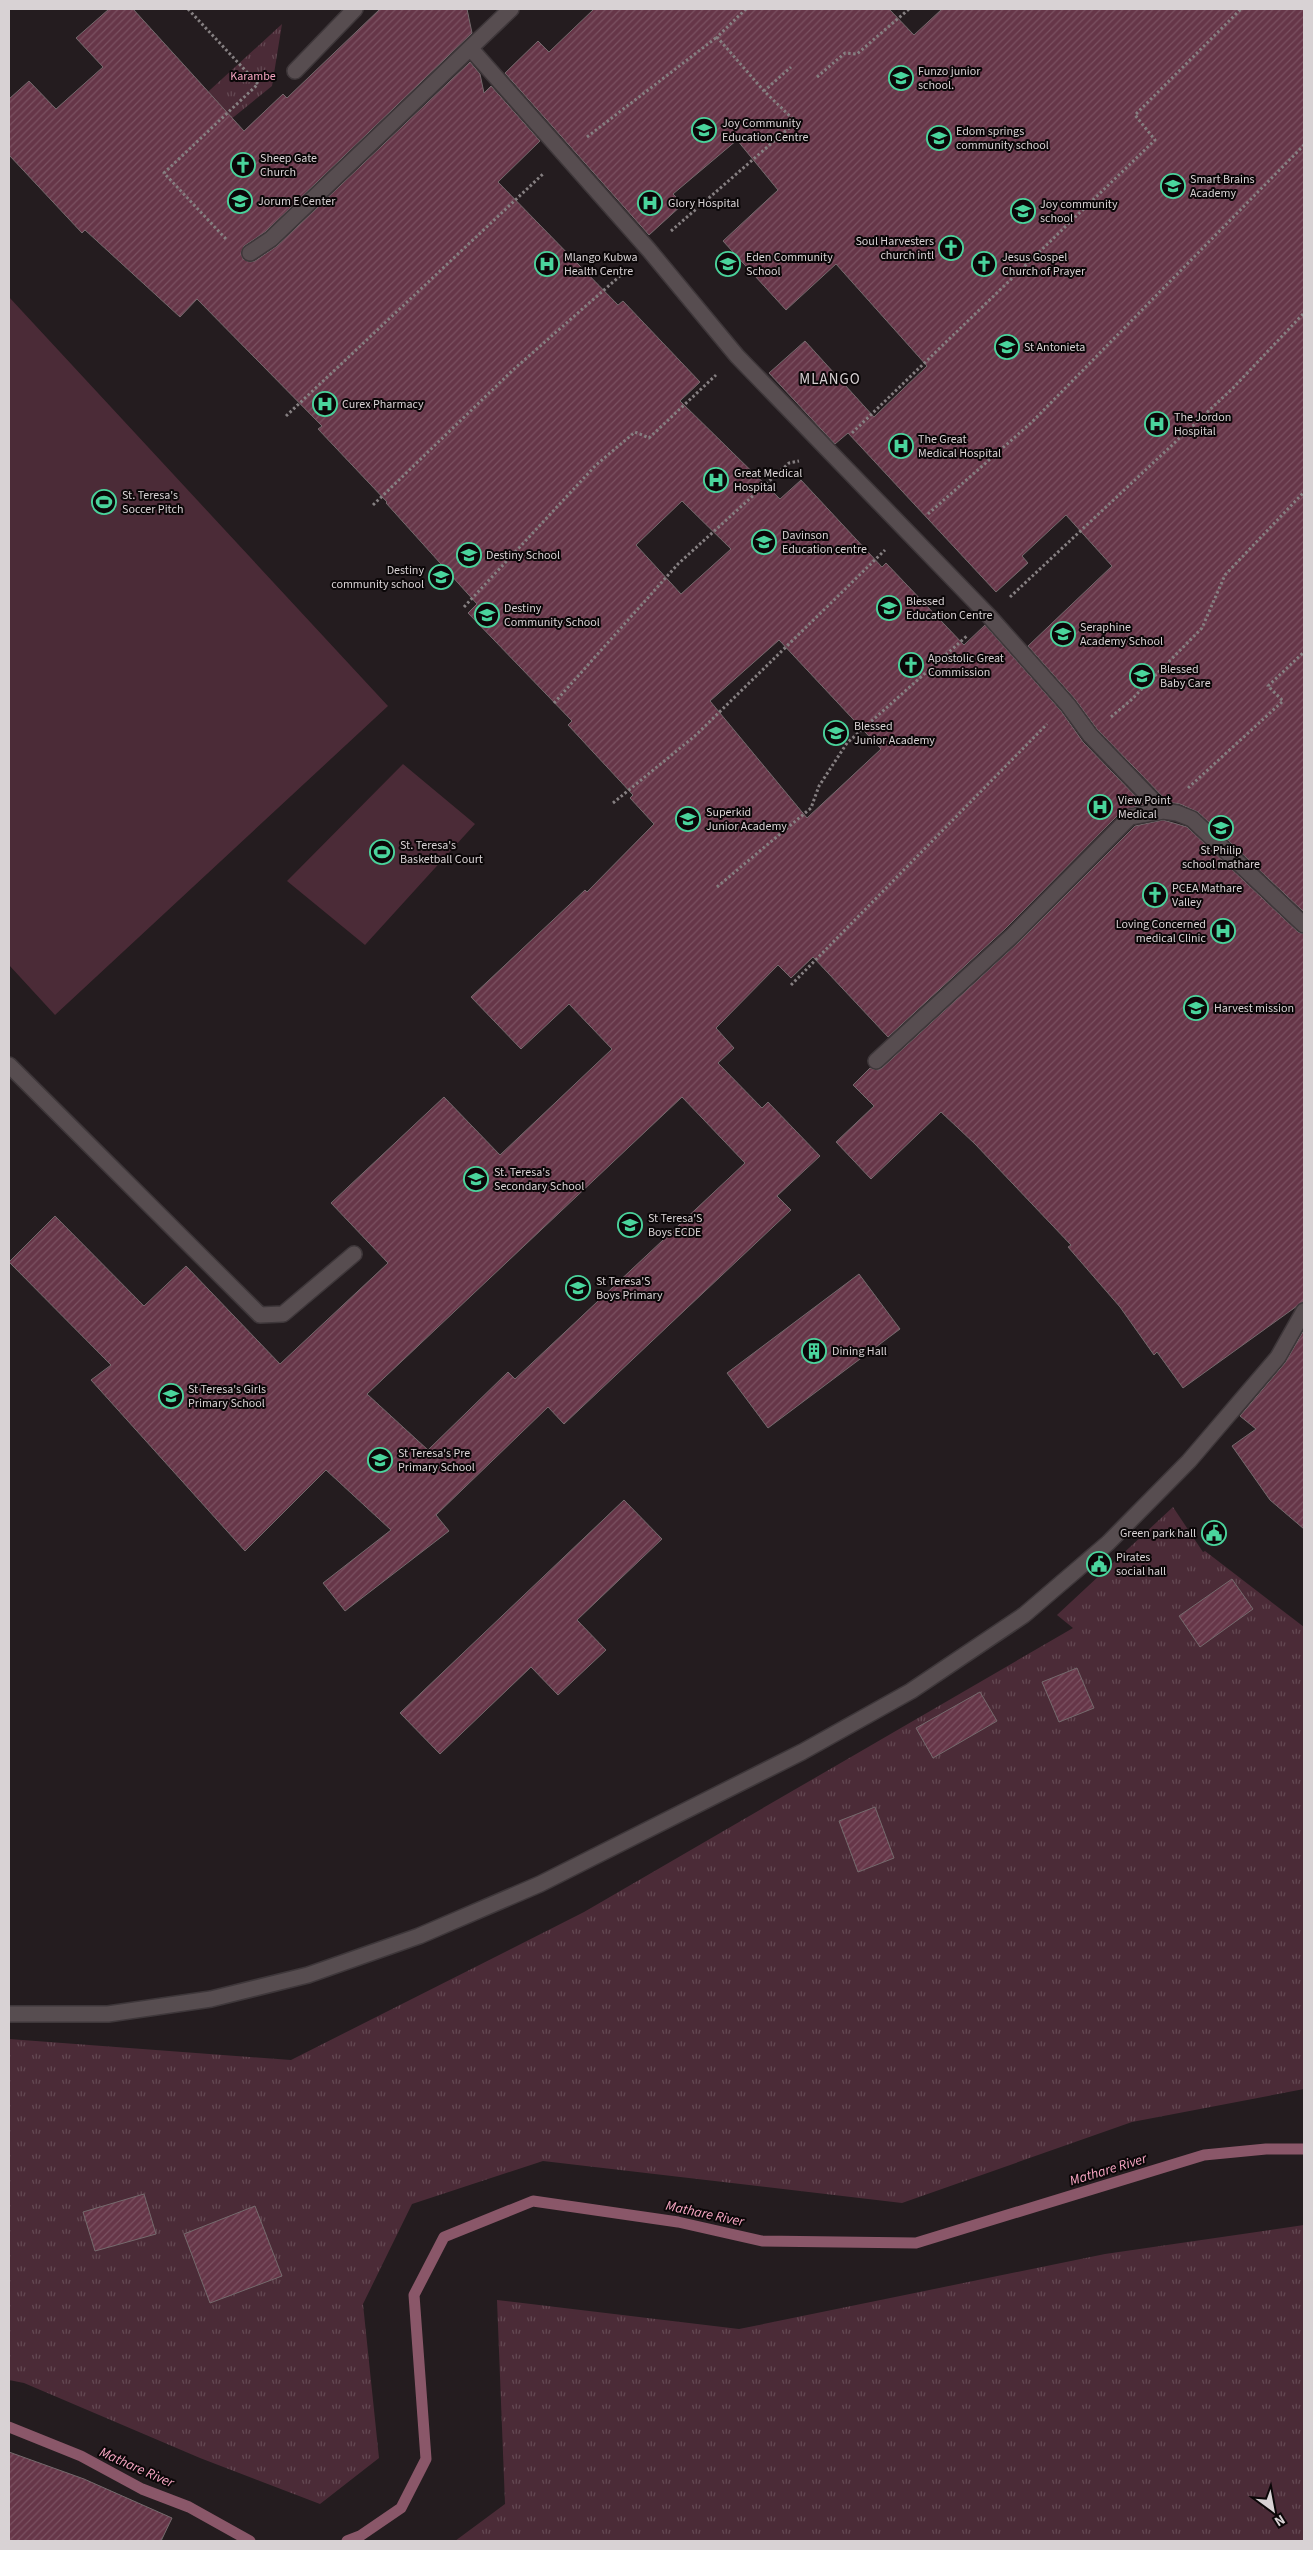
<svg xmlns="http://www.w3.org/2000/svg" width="1313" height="2550" font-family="'Source Sans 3',sans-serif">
  <defs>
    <pattern id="grass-tufts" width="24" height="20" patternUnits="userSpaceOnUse" patternTransform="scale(1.25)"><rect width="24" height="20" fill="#4b2b37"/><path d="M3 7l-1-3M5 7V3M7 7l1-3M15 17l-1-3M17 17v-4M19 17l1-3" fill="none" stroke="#644953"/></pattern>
    <pattern id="building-hatch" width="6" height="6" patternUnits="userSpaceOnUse" patternTransform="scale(1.25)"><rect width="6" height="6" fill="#663648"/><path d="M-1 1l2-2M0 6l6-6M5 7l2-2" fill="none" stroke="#7b5262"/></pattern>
  </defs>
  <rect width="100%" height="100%" fill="#241c1f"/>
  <path fill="url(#grass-tufts)" d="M282,24L272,86L193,150L138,156Z
    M1173,1507L1203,1552L1205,1551L1304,1627V2089L1132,2122L902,2203L543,2161L412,2204L363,2304L379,2458L320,2504L200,2458L24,2383L9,2380V2039L291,2060L584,1912L1073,1628L1057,1615Z
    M1304,2225V2541H455L505,2504L497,2300L739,2329L1105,2254Z"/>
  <path fill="#4b2b37" d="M9,297L388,706L55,1015L9,965Z
    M403,764L475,824L365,945L287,881Z"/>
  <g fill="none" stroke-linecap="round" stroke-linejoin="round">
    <path stroke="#8a5769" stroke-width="11" d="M9,2427L81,2456L142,2489L189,2507L250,2541
      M347,2541L360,2536L401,2508L426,2459L414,2295L444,2237L533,2201L678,2222L762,2241L916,2243L1204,2155L1266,2149H1304"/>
  </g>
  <path fill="url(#building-hatch)" stroke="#756a6d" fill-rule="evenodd" d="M109,9H133L244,131L283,94L287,98L380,9H467L472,33L265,232L244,246L241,253L243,259L250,262L255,261L277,246L470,62L480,74L484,93L491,86L540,141L498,182L618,305L623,301L700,382L680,401L780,499L801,480L882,567L886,563L964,645L985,625L1061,711L1083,742L1144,805L1123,810L1006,928L888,1037L813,957L791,978L778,965L716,1028L734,1048L718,1063L762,1108L768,1102L820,1156L777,1196L791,1210L564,1424L548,1407L436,1515L449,1531L345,1611L323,1583L391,1530L326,1470L245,1551L91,1380L111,1365L9,1262L55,1216L144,1306L186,1266L280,1364L388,1263L331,1203L444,1097L500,1155L612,1049L569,1004L521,1049L471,997L585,890L587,892L654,824L630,798L633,795L568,725L572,721L468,613L477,604L386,503L387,502L318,429L322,426L197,299L180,317L85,230L82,233L9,155V99L29,81L56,109L103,67L76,38ZM682,501L731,549L681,594L636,545ZM779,640L881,749L807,818L710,701ZM682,1097L745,1163L515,1379L508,1372L428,1450L367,1394Z
    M594,9H889L914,35L942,9H1304V912L1198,812L1180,804L1168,802L1097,729L1075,699L1028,646L1112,566L1066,515L1022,556L1028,563L996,592L848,433L835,444L769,373L805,341L874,417L927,366L836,264L786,310L723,241L778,190L737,140L673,194L683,204L649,235L505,73L538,41L549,52Z
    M1163,820L1187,827L1298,932L1304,934V1301L1183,1388L1157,1352L1154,1355L1120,1307L1068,1247L1071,1245L975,1144L941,1112L871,1179L836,1142L874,1106L853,1085L870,1068L878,1070L882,1068L1019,942L1135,826Z
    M859,1274L900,1329L768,1428L727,1373Z
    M1304,1330V1529L1270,1500L1232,1446L1256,1429L1240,1416L1285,1363Z
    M624,1500L662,1539L577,1620L606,1650L558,1695L531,1667L440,1754L400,1713Z
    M1232,1579L1253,1609L1200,1647L1179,1616Z
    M1077,1668L1094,1708L1059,1722L1042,1682Z
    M980,1692L997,1721L933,1758L916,1728Z
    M875,1807L894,1858L858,1872L839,1821Z
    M144,2194L156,2234L95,2251L83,2212Z
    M255,2206L282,2276L210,2303L184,2234Z
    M9,2452L84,2479L172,2518L161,2541H9Z"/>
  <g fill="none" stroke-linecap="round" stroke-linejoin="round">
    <defs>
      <path id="lane" d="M295,71L355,9
        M9,1065L260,1315L283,1314L354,1254"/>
      <path id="street" d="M471,49L649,250L737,356L989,616L1068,705L1090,735L1163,811
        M250,253L271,239L511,9
        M876,1061L1013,935L1130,817L1163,811L1177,813L1192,819L1304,925
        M9,2014H108L211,1999L308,1975L419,1936L540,1884L802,1752L911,1691L1024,1615L1108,1543L1189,1461L1278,1357L1304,1311"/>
    </defs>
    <use href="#lane" stroke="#3e373a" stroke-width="18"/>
    <use href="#street" stroke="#3e373a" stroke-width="18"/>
    <path stroke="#868082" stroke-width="3" stroke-dasharray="2.5 2.5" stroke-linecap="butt" d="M188,9L258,84L164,173L226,239
      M746,9L717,37L764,91
      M817,77L845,53L857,54L909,9
      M587,137L717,37
      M671,231L796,122L764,91L791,67
      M286,416L544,173
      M852,433L1155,140L1135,115L1241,9
      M373,505L513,370L629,268
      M928,514L1032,422L1304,145
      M1010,597L1233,388L1304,313
      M464,607L596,465L635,432L649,438L716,375
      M554,703L678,564L789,463L799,461
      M1111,717L1131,700L1202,628L1225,575L1304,492
      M1188,788L1283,701L1268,686L1304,652
      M613,803L696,735L885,550
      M717,887L811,808L819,786L847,743L968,635
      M791,985L1047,724"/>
    <use href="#lane" stroke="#574d50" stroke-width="15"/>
    <use href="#street" stroke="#574d50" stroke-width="15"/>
  </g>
  <defs>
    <symbol id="school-ring" viewBox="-11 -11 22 22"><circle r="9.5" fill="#0b0708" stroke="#4ad49c" stroke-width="1.5"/><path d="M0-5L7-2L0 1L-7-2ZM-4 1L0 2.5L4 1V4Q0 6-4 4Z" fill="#4ad49c"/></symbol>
    <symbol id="church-ring" viewBox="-11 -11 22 22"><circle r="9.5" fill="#0b0708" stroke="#4ad49c" stroke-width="1.5"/><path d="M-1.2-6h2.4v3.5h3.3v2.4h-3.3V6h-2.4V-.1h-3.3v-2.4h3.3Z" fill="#4ad49c"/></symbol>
    <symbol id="hospital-ring" viewBox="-11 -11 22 22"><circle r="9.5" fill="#0b0708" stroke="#4ad49c" stroke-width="1.5"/><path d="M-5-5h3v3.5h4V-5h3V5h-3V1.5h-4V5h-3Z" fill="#4ad49c"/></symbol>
    <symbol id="stadium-ring" viewBox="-11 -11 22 22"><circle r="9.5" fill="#0b0708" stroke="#4ad49c" stroke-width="1.5"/><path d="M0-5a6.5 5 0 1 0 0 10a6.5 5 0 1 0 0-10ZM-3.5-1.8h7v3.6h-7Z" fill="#4ad49c"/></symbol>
    <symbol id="building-ring" viewBox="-11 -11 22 22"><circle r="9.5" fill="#0b0708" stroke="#4ad49c" stroke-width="1.5"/><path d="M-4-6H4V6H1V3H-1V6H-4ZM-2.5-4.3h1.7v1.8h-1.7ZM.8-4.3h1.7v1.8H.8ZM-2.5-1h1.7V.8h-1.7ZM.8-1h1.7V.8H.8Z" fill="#4ad49c"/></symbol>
    <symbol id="civic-ring" viewBox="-11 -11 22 22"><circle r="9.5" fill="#0b0708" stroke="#4ad49c" stroke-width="1.5"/><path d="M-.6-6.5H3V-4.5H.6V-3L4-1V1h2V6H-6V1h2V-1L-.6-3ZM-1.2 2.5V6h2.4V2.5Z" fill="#4ad49c"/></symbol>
  </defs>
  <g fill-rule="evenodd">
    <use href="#school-ring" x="887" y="64" width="28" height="28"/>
    <use href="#school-ring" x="690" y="116" width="28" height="28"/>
    <use href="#school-ring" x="925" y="124" width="28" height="28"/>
    <use href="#church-ring" x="229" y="151" width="28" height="28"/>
    <use href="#school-ring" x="1159" y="172" width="28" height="28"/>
    <use href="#school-ring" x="226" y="187" width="28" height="28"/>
    <use href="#hospital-ring" x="636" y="189" width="28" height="28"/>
    <use href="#school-ring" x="1009" y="197" width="28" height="28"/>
    <use href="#church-ring" x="937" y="234" width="28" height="28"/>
    <use href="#hospital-ring" x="533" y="250" width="28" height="28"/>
    <use href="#school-ring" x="714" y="250" width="28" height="28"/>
    <use href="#church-ring" x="970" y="250" width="28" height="28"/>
    <use href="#school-ring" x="993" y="333" width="28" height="28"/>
    <use href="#hospital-ring" x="311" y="390" width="28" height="28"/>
    <use href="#hospital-ring" x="1143" y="410" width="28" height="28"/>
    <use href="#hospital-ring" x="887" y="432" width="28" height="28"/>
    <use href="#hospital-ring" x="702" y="466" width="28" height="28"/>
    <use href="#stadium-ring" x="90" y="488" width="28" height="28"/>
    <use href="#school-ring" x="750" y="528" width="28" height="28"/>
    <use href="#school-ring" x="455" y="541" width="28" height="28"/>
    <use href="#school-ring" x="427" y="563" width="28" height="28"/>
    <use href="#school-ring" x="875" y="594" width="28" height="28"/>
    <use href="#school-ring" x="473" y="601" width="28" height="28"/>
    <use href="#school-ring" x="1049" y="620" width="28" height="28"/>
    <use href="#church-ring" x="897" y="651" width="28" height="28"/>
    <use href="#school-ring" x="1128" y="662" width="28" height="28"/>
    <use href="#school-ring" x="822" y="719" width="28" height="28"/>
    <use href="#hospital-ring" x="1086" y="793" width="28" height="28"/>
    <use href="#school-ring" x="674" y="805" width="28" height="28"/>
    <use href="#school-ring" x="1207" y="814" width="28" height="28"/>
    <use href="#stadium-ring" x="368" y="838" width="28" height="28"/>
    <use href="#church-ring" x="1141" y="881" width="28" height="28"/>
    <use href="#hospital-ring" x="1209" y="917" width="28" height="28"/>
    <use href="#school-ring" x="1182" y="994" width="28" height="28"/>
    <use href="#school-ring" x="462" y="1165" width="28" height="28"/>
    <use href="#school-ring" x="616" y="1211" width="28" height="28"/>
    <use href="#school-ring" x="564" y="1274" width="28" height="28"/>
    <use href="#building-ring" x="800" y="1337" width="28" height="28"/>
    <use href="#school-ring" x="157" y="1382" width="28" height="28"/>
    <use href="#school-ring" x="366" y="1446" width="28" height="28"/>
    <use href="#civic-ring" x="1200" y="1519" width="28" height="28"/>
    <use href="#civic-ring" x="1085" y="1550" width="28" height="28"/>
  </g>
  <g text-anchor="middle" stroke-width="4" stroke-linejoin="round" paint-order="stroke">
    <g font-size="12" fill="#d8d2d4" stroke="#0b0708" text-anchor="start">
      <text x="918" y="75">Funzo junior<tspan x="918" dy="14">school.</tspan></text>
      <text x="722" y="127">Joy Community<tspan x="722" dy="14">Education Centre</tspan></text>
      <text x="956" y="135">Edom springs<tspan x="956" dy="14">community school</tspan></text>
      <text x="260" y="162">Sheep Gate<tspan x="260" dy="14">Church</tspan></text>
      <text x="1190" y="183">Smart Brains<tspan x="1190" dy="14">Academy</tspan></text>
      <text x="258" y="205">Jorum E Center</text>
      <text x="668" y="207">Glory Hospital</text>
      <text x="1040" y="208">Joy community<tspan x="1040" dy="14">school</tspan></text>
      <text x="934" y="245" text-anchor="end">Soul Harvesters<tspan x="934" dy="14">church intl</tspan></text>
      <text x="564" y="261">Mlango Kubwa<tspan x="564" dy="14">Health Centre</tspan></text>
      <text x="746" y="261">Eden Community<tspan x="746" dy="14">School</tspan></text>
      <text x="1002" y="261">Jesus Gospel<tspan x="1002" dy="14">Church of Prayer</tspan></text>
      <text x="1024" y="351">St Antonieta</text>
      <text x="342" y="408">Curex Pharmacy</text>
      <text x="1174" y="421">The Jordon<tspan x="1174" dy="14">Hospital</tspan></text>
      <text x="918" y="443">The Great<tspan x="918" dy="14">Medical Hospital</tspan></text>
      <text x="734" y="477">Great Medical<tspan x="734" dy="14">Hospital</tspan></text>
      <text x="122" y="499">St. Teresa's<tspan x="122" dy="14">Soccer Pitch</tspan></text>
      <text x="782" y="539">Davinson<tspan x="782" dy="14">Education centre</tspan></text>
      <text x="486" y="559">Destiny School</text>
      <text x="424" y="574" text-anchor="end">Destiny<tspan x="424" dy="14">community school</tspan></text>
      <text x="906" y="605">Blessed<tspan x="906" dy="14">Education Centre</tspan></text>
      <text x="504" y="612">Destiny<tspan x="504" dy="14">Community School</tspan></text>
      <text x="1080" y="631">Seraphine<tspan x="1080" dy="14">Academy School</tspan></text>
      <text x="928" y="662">Apostolic Great<tspan x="928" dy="14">Commission</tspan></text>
      <text x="1160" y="673">Blessed<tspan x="1160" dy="14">Baby Care</tspan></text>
      <text x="854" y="730">Blessed<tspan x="854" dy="14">Junior Academy</tspan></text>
      <text x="1118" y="804">View Point<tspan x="1118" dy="14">Medical</tspan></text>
      <text x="706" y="816">Superkid<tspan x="706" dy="14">Junior Academy</tspan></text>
      <text x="400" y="849">St. Teresa's<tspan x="400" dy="14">Basketball Court</tspan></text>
      <text x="1221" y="854" text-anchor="middle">St Philip<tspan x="1221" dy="14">school mathare</tspan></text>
      <text x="1172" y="892">PCEA Mathare<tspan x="1172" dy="14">Valley</tspan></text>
      <text x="1206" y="928" text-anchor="end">Loving Concerned<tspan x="1206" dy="14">medical Clinic</tspan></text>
      <text x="1214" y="1012">Harvest mission</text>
      <text x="494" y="1176">St. Teresa's<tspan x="494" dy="14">Secondary School</tspan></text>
      <text x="648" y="1222">St Teresa'S<tspan x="648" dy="14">Boys ECDE</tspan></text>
      <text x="596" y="1285">St Teresa'S<tspan x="596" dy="14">Boys Primary</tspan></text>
      <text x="832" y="1355">Dining Hall</text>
      <text x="188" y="1393">St Teresa's Girls<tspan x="188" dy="14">Primary School</tspan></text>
      <text x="398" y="1457">St Teresa's Pre<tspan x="398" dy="14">Primary School</tspan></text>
      <text x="1196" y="1537" text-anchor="end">Green park hall</text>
      <text x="1116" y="1561">Pirates<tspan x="1116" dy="14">social hall</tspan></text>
    </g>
    <g font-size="12" fill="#f6a4c1" stroke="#0b0708">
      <text x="253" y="80">Karambe</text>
    </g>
    <g font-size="14" font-style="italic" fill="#f9a7c4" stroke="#0b0708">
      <text transform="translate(1108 2169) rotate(-17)" y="5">Mathare River</text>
      <text transform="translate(705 2213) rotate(12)" y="5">Mathare River</text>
      <text transform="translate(137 2467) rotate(24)" y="5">Mathare River</text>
    </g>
    <g font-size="15" letter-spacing="1" fill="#d8d2d4" stroke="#0b0708">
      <text x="830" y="384">MLANGO</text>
    </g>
  </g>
  <rect width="1313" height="2550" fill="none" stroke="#d8d2d4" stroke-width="20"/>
  <g transform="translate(1273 2510) rotate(148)" stroke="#0b0708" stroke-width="4" paint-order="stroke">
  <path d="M0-4L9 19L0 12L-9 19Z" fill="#d8d2d4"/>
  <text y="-8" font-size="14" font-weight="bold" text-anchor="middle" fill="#d8d2d4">N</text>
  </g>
</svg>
